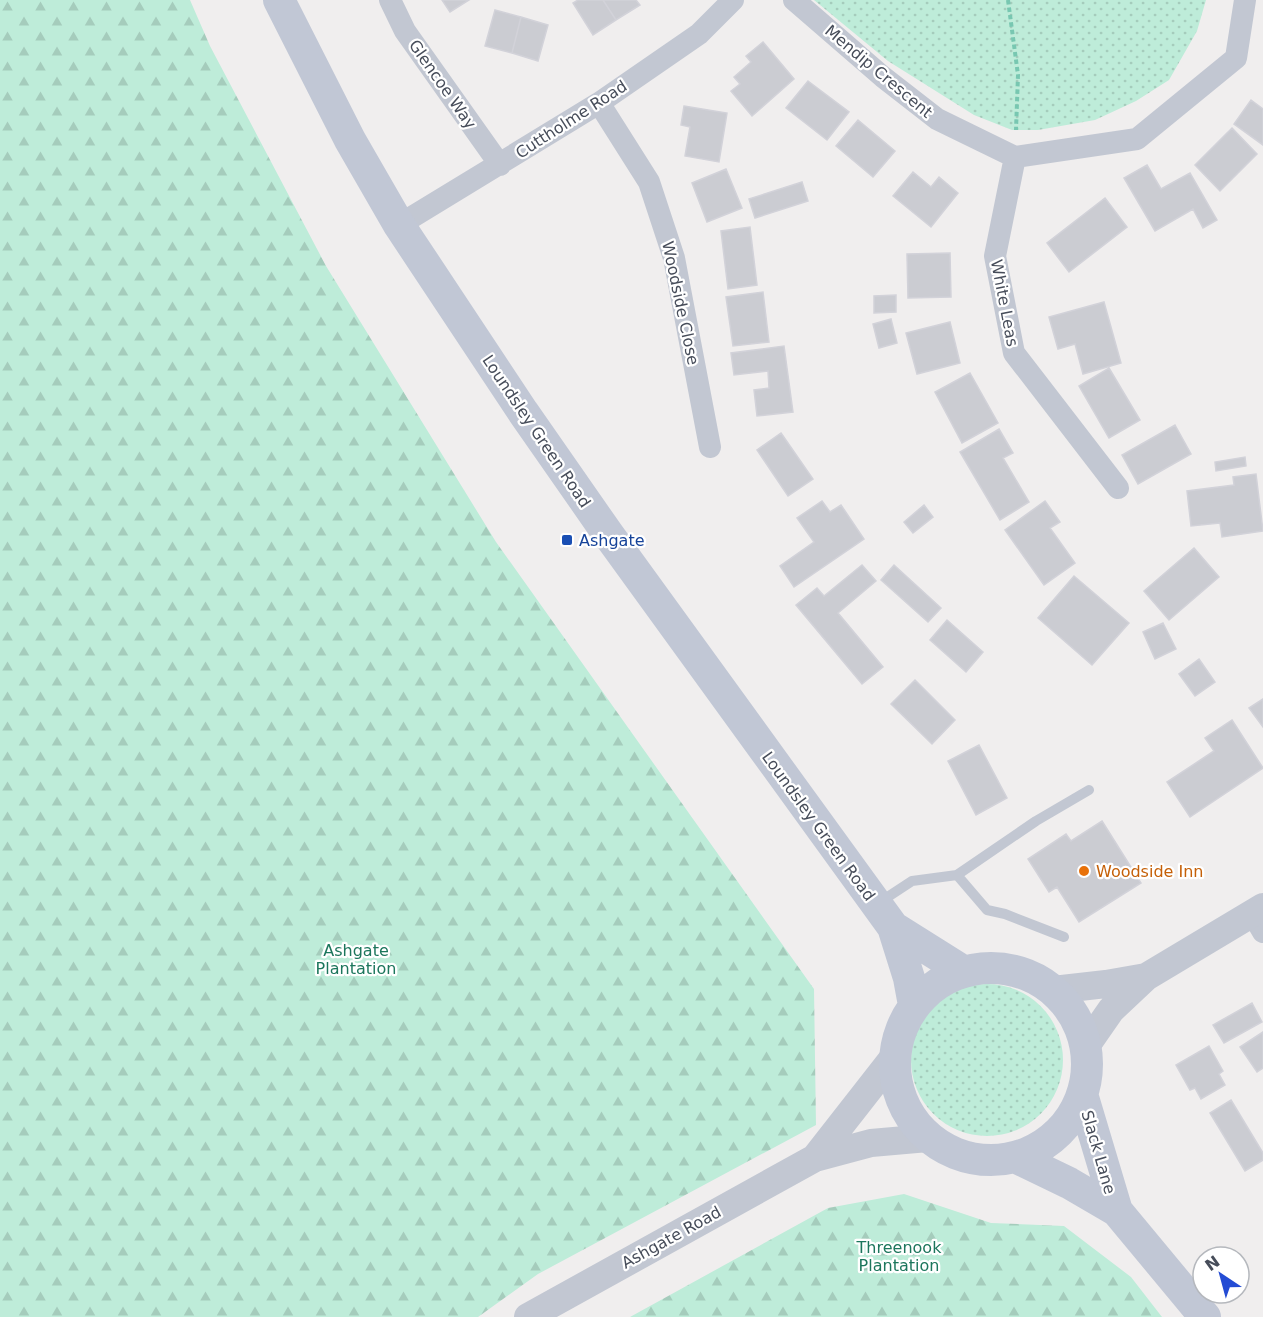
<svg xmlns="http://www.w3.org/2000/svg" width="1263" height="1317" font-family="'DejaVu Sans',sans-serif">
  <defs>
    <pattern id="grass-dots" width="8" height="8" patternUnits="userSpaceOnUse" patternTransform="scale(1.5)"><rect width="8" height="8" fill="#beecd9"/><path d="M2 2h.1M6 6h.1" fill="none" stroke="#a5ccbc" stroke-width="1.8" stroke-linecap="round"/></pattern>
    <pattern id="forest-firs" width="22" height="20" patternUnits="userSpaceOnUse" patternTransform="scale(1.5)"><rect width="22" height="20" fill="#beecd9"/><path d="M5 1l3.5 6h-7zM16 11l3.5 6h-7z" fill="#a5ccbc"/></pattern>
  </defs>
  <rect width="100%" height="100%" fill="#f0eeee"/>
  <path fill="url(#grass-dots)" d="M814,0H1206L1197,31L1169,80L1136,101L1095,120L1038,130H1012L974,115L888,61Z
    M911 1060a76 76 0 1 1 152 0a76 76 0 1 1-152 0Z"/>
  <path fill="url(#forest-firs)" d="M0,0H190L210,46L326,266L496,542L814,989L816,1125L538,1274L478,1317H0Z
    M904,1194L991,1223L1064,1226L1131,1277L1162,1317H630L828,1208Z"/>
  <path fill="#cbccd2" stroke="#d2d2d9" stroke-width="1.5" d="M442,0H469L450,12Z
    M578,0H603L616,20L593,35L573,3Z
    M603,0H636L640,5L616,20Z
    M495,10L521,17L512,53L485,46Z
    M521,17L548,25L538,61L512,53Z
    M763,42L794,79L752,116L731,91L740,84L734,77L751,62L746,56Z
    M808,81L849,112L827,140L786,108Z
    M1251,100L1263,109V145L1234,124Z
    M684,106L727,113L719,162L685,156L690,127L681,125Z
    M858,120L895,151L873,177L836,146Z
    M1232,128L1257,154L1220,191L1195,165Z
    M1147,165L1161,189L1190,173L1217,220L1203,228L1193,209L1155,231L1124,178Z
    M726,169L742,208L707,222L692,183Z
    M913,172L931,187L939,177L958,193L931,227L893,196Z
    M802,182L808,201L755,218L749,199Z
    M1105,198L1127,227L1069,272L1047,243Z
    M750,227L757,285L728,289L721,231Z
    M950,253L951,297L908,298L907,254Z
    M763,292L769,342L733,346L726,297Z
    M896,295V312L874,313V296Z
    M1104,302L1121,363L1083,374L1075,344L1058,349L1049,317Z
    M891,319L897,343L879,348L873,324Z
    M950,322L960,363L917,374L906,333Z
    M784,346L793,412L757,416L754,390L769,388L768,371L734,375L731,353Z
    M1109,368L1140,420L1109,438L1079,386Z
    M970,373L998,423L962,443L935,392Z
    M1175,425L1191,454L1138,484L1122,455Z
    M999,429L1013,453L1003,458L1029,502L1000,520L960,452Z
    M781,433L813,479L788,496L757,450Z
    M1245,457L1246,466L1216,471L1215,462Z
    M1256,474L1263,531L1222,537L1220,523L1191,526L1187,491L1234,485L1233,477Z
    M822,501L830,512L841,505L864,539L794,587L780,566L814,542L797,518Z
    M1045,501L1060,522L1050,528L1075,563L1044,585L1005,530Z
    M924,505L933,517L913,533L904,522Z
    M1194,548L1219,577L1169,620L1144,591Z
    M862,565L876,581L838,613L883,667L862,684L796,605L817,588L824,596Z
    M894,565L941,608L928,622L881,580Z
    M1074,576L1129,623L1092,665L1038,618Z
    M947,620L983,652L966,672L930,640Z
    M1163,623L1176,649L1155,659L1143,632Z
    M1199,659L1215,682L1195,696L1179,674Z
    M915,680L955,720L932,744L891,704Z
    M1263,699V727L1249,708Z
    M1232,720L1263,768L1190,817L1167,782L1214,751L1205,738Z
    M979,745L1007,798L976,815L948,761Z
    M1102,821L1141,883L1079,922L1057,887L1049,892L1028,859L1066,834L1071,841Z
    M1252,1003L1262,1022L1224,1043L1213,1025Z
    M1263,1032V1068L1257,1072L1240,1047Z
    M1209,1046L1223,1071L1219,1074L1225,1085L1201,1099L1195,1088L1190,1090L1176,1065Z
    M1231,1100L1263,1153V1160L1245,1171L1210,1113Z"/>
  <g fill="none" stroke-linecap="round" stroke-linejoin="round">
    <path stroke="#78c7b1" stroke-width="4" stroke-dasharray="4.5 3" stroke-linecap="butt" d="M1008,0L1018,75L1016,130"/>
    <path stroke="#c2c7d2" stroke-width="10" d="M880,902L912,881L957,875
      M1064,937L1005,914L987,910L957,875L1036,821L1089,790"/>
    <path stroke="#c2c7d2" stroke-width="22" d="M390,0L405,31L500,165
      M794,0L883,77L937,119L1015,157L1137,139L1236,58L1245,0
      M599,103L649,182L674,258L710,447
      M1015,157L995,256L1014,353L1118,488
      M399,225L599,103L699,34L733,0
      M1252,913L1263,932"/>
    <path stroke="#c2c7d2" stroke-width="28" d="M1053,990L1106,984L1146,977
      M1086,1046L1111,1010L1146,977L1263,907
      M815,1158L894,1057
      M528,1317L815,1158L871,1143L928,1138"/>
    <path stroke="#c1c7d5" stroke-width="32" d="M279,0L350,140L399,225L523,412L608,534L893,927L909,978L914,1005
      M893,927L963,971
      M895 1064a96 96 0 1 1 192 0a96 96 0 1 1-192 0Z
      M1082,1094L1117,1211
      M1015,1157L1069,1183L1117,1211L1205,1317"/>
  </g>
  <rect fill="#1a4fb4" stroke="#fff" stroke-width="2" x="561" y="534" width="12" height="12" rx="3"/>
  <circle fill="#e8710a" stroke="#fff" stroke-width="2" cx="1084" cy="871" r="6"/>
  <g text-anchor="middle" stroke-width="4.5" stroke-linejoin="round" paint-order="stroke">
    <g font-size="16" fill="#474d5a" stroke="#fff">
      <text transform="translate(879 71) rotate(40)" y="6">Mendip Crescent</text>
      <text transform="translate(443 84) rotate(55)" y="6">Glencoe Way</text>
      <text transform="translate(571 119) rotate(-33)" y="6">Cuttholme Road</text>
      <text transform="translate(681 303) rotate(78)" y="6">Woodside Close</text>
      <text transform="translate(1005 303) rotate(79)" y="6">White Leas</text>
      <text transform="translate(537 431) rotate(56)" y="6">Loundsley Green Road</text>
      <text transform="translate(819 826) rotate(54)" y="6">Loundsley Green Road</text>
      <text transform="translate(1099 1152) rotate(74)" y="6">Slack Lane</text>
      <text transform="translate(671 1237) rotate(-29)" y="6">Ashgate Road</text>
    </g>
    <g font-size="16" fill="#164399" stroke="#fff" text-anchor="start">
      <text x="579" y="546">Ashgate</text>
    </g>
    <g font-size="16" fill="#c56008" stroke="#fff" text-anchor="start">
      <text x="1096" y="877">Woodside Inn</text>
    </g>
    <g font-size="16" fill="#1c765c" stroke="#fff">
      <text x="356" y="956">Ashgate<tspan x="356" dy="18">Plantation</tspan></text>
      <text x="899" y="1253">Threenook<tspan x="899" dy="18">Plantation</tspan></text>
    </g>
  </g>
  <g transform="translate(1221 1275) rotate(324)"><circle r="28" fill="#ffffff" stroke="#b5b8bd" stroke-width="1.5"/>
  <path d="M0-4.5L10 22L0 15L-10 22Z" fill="#244cd4"/>
  <text y="-9" font-size="16" font-weight="bold" text-anchor="middle" fill="#474d5a">N</text>
  </g>
</svg>
